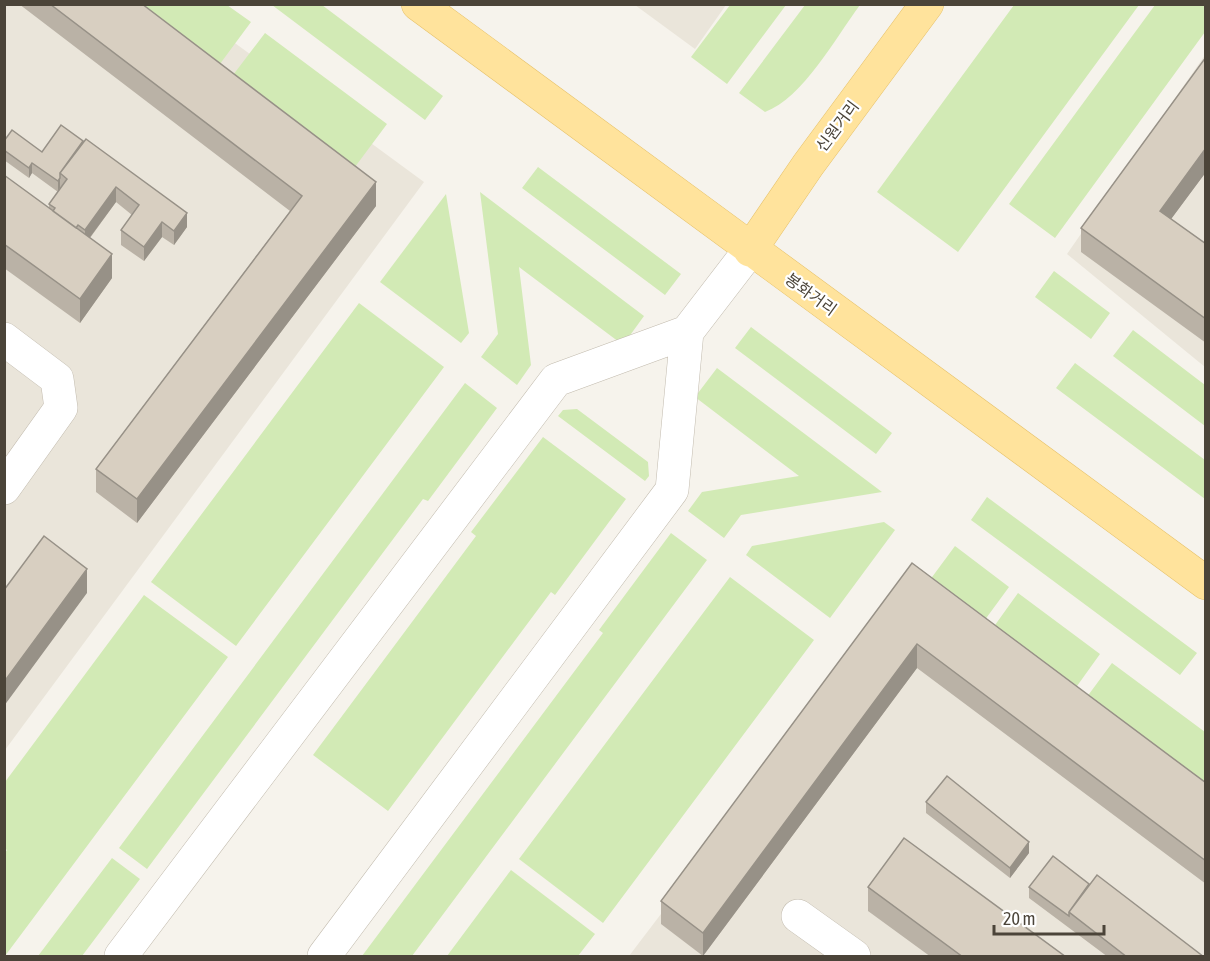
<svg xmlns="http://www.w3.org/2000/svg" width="1210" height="961" font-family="'Asap Condensed','Noto Sans KR',sans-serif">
  <rect width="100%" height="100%" fill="#f6f3ec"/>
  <path fill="#eae5da" d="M5,5H183L424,182L5,750Z
    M635,5H726L695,49Z
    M1205,55V367L1067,254Z
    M911,585L1205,805V956H629Z"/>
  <path fill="#d2eab5" d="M123,5H227L251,22L214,72Z
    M272,5H322L443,96L425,120Z
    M730,5H786L727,84L691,57Z
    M805,5H860C836,37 803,98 765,112L739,93Z
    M1014,5H1139L958,252L877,192Z
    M1155,5H1205V32L1055,238L1009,204Z
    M265,33L387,124L349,175L227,83Z
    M538,167L681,274L665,295L522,188Z
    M480,192L644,316L623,345L519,267L531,365L517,385L481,357L498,334Z
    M446,194L469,333L461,343L380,282Z
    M1054,271L1110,313L1091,339L1035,297Z
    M359,303L444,367L236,646L151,582Z
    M751,327L892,433L876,454L735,348Z
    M1133,330L1205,385V426L1113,356Z
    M1075,363L1205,460V499L1056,388Z
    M717,368L882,492L741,515L724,538L688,511L702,492L799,476L695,397Z
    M465,383L497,408L428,501L423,499L147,869L119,848Z
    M577,409L648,462L649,476L645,481L558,416L563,410Z
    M543,437L626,499L555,595L551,592L388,811L313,755L476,536L471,532Z
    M987,497L1197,653L1180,675L971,520Z
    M884,522L895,530L830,618L746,555L752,546Z
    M671,533L707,560L412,956H362L603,633L599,630Z
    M955,546L1009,587L976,632L921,592Z
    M730,577L814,640L603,923L519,859Z
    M1018,593L1100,654L1067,700L985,639Z
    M144,595L228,657L5,956L4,854L7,850L4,848L5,782Z
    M1112,663L1205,732V804L1078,709Z
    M112,858L140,879L82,956H38Z
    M511,870L595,934L578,956H447Z"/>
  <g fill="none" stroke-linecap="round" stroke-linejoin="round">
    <defs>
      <path id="minor" d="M4,339L57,379L61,408L4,488
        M798,916L854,956
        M121,956L556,380L687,332
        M324,956L672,490L687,332L750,250"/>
      <path id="major" d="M418,4L1206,583
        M750,250L808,165L927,4"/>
    </defs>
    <use href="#minor" stroke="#c2bbae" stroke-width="34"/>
    <use href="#major" stroke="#e6c16a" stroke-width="34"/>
    <use href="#minor" stroke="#fff" stroke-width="33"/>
    <use href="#major" stroke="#ffe39c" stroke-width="33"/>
  </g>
  <path fill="#bab2a6" d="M19,4H142L376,206L137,523L96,492V469L290,211Z
    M1206,57V172L1171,219L1206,244V343L1081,252V228Z
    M61,125L187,227L174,245L162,237L144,261L121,245V230L132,215L116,202L90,238L112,278L80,323L4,268V175L49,208V204L58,192L32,173L29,178L4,160V141L42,152Z
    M912,563L1206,783V884L917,668L703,956L661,924V901Z
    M926,802L1029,853L1010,878L926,813Z
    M1089,884L1204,957H1108L1029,898V887Z
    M868,887L1066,957H931L868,911Z"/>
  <path fill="#979187" d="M1206,148V172L1160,234V211Z
    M32,163V173L29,178V168Z
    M60,178V188L58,192V181Z
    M376,182V206L137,523V499Z
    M116,187V202L85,244V230Z
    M187,213V227L174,245V231Z
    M162,222V237L144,261V247Z
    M112,254V278L80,323V299Z
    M87,569V593L4,706V682Z
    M917,644V668L703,956V933Z
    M1029,842V853L1010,878V868Z"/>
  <path fill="#d8cfc1" stroke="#979187" stroke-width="1.5" d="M50,4H142L376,182L137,499L96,469L302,196Z
    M1206,57V148L1160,211L1206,244V319L1081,228Z
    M61,125L83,141L60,173V178L58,181L32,163L29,168L4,150V141L12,130L42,152Z
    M86,139L187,213L174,231L162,222L144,247L121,230L139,205L116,187L85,230L78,225L76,228L53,211L55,208L49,204L67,179L60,173Z
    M4,175L112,254L80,299L4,244Z
    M44,536L87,569L4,682V590Z
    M912,563L1206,783V861L917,644L703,933L661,901Z
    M947,776L1029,842L1010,868L926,802Z
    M904,838L1066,957H963L868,887Z
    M1053,856L1089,884L1069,912V916L1029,887Z
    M1097,875L1204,957H1127L1069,912Z"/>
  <g text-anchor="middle" stroke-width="4.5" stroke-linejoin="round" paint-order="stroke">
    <g font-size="16" fill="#4b4439" stroke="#fff">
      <text transform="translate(837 126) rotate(-53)" y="6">신원거리</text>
      <text transform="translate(811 294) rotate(36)" y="6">봉화거리</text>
    </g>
  </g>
  <rect width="1210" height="961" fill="none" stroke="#4b4439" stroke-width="12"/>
  <path d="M994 925v9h110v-9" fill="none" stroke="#4b4439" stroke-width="3"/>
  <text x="1003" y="925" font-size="18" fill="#4b4439" stroke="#ffffff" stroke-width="4.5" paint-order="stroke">20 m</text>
</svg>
